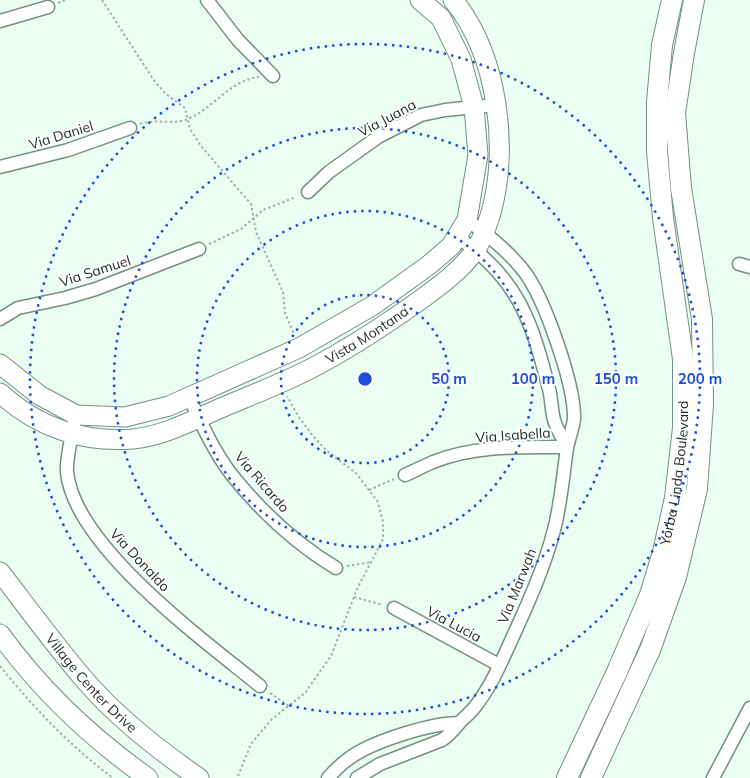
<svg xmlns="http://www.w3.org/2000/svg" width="750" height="778" font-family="Mulish,sans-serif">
  <rect width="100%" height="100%" fill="#ebfef4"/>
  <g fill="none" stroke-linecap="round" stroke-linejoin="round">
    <defs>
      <path id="street" d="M207,0L238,40L273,76
        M0,21L48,7
        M0,167L68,150L130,128
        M308,192L329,172L378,137L421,115L445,110L495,105
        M457,237C518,277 532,322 549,389C552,400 551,412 555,423C558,431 563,439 567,447
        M739,264L750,267
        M0,319L18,308L65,298L96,289L199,249
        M189,397C201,423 213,450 231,474C260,510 296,544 336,568
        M76,415C73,430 66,457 67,472C74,546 205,641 260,686
        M405,475C414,471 424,466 433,462C475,445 523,447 567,447
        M394,608L499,665
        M328,778C335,770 342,763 351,757C374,741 431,723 459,723
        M357,778L380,764L442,740C450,735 454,729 460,722C465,717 470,713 474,708C492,686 503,658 515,632C530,599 545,565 554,530C561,503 563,476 567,448C569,438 573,428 574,419C575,385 544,296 523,270C507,250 487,234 467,220
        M713,778L750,708"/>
      <g id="secondary">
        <path d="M0,364L39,395L76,415L125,417L169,406L299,348L372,306L429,265L451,246L467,220L478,155L474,107L461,59L441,18L420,0"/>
        <path id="s1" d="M0,393C37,427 83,443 133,439C164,436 193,420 221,408C251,395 281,384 310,369C347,350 382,327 416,303C437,288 461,271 476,249C483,239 486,227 490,216C510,150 498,54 453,0"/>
        <path id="s2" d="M0,572C27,607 54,644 83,678C116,717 157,749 199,778"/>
        <path d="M0,634C42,692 90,737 148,778"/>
      </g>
      <g id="primary">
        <path id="s3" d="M567,778L616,674L650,595L663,552L675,498L683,428V359L663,218L657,151V102L662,45L672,0"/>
        <path d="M591,778L650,650L676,577L697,489L703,404L702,319L681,188L675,113L684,53L694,0"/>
      </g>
    </defs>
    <use href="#street" stroke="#739081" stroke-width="15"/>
    <use href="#secondary" stroke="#739081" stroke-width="21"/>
    <use href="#primary" stroke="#739081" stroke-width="22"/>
    <path stroke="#a2b3aa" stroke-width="2" stroke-dasharray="2.5 2.5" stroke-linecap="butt" d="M102,0L155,82L166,94L185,108L190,129L201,146L251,204L256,232L283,292L285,313L294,334
      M58,3L65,0
      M140,124C158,118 174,126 190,118C214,107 231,80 259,77
      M209,244L241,229L263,210L296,197
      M369,490L394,479
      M347,566L372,562
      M354,597L383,605
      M0,666C34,708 70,746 113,778
      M270,693L289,706
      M238,776L251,744L272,719L305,693L331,656L357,589L383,539V522L378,502L356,473L327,451L312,435L298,416L287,396"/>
    <use href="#street" stroke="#fff" stroke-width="12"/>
    <use href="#secondary" stroke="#fff" stroke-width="19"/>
    <use href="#primary" stroke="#fff" stroke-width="20"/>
  </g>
  <g fill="none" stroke="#1d4ed8" stroke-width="2.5" stroke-dasharray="2.5 5">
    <circle cx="365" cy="379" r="84"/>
    <circle cx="365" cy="379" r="168"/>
    <circle cx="365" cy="379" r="251"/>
    <circle cx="365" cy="379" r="335"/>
  </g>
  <g text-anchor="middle" stroke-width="4" stroke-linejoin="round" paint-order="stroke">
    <g font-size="14" fill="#1f2b25" stroke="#fff">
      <text transform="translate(387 118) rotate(-28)" y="5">Via Juana</text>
      <text transform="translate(61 135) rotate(-17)" y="5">Via Daniel</text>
      <text transform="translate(95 271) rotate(-18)" y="5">Via Samuel</text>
      <text dy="5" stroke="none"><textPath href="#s1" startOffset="402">Vista Montana</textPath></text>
      <text transform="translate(513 435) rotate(-4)" y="5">Via Isabella</text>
      <text dy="5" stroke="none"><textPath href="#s3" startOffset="326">Yorba Linda Boulevard</textPath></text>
      <text transform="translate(262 482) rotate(49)" y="5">Via Ricardo</text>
      <text transform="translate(140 560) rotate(47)" y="5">Via Donaldo</text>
      <text transform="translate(517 586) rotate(-68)" y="5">Via Marwah</text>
      <text transform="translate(454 624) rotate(28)" y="5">Via Lucia</text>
      <text dy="5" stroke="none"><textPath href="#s2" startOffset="144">Village Center Drive</textPath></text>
    </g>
  </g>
  <circle cx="365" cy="379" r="8" fill="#1d4ed8" stroke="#fff" stroke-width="2.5"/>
  <g font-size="15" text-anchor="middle" font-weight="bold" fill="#1d4ed8" stroke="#fff" stroke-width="4" stroke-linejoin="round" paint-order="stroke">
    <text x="449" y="384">50 m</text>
    <text x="533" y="384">100 m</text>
    <text x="616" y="384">150 m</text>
    <text x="700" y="384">200 m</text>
  </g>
</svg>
